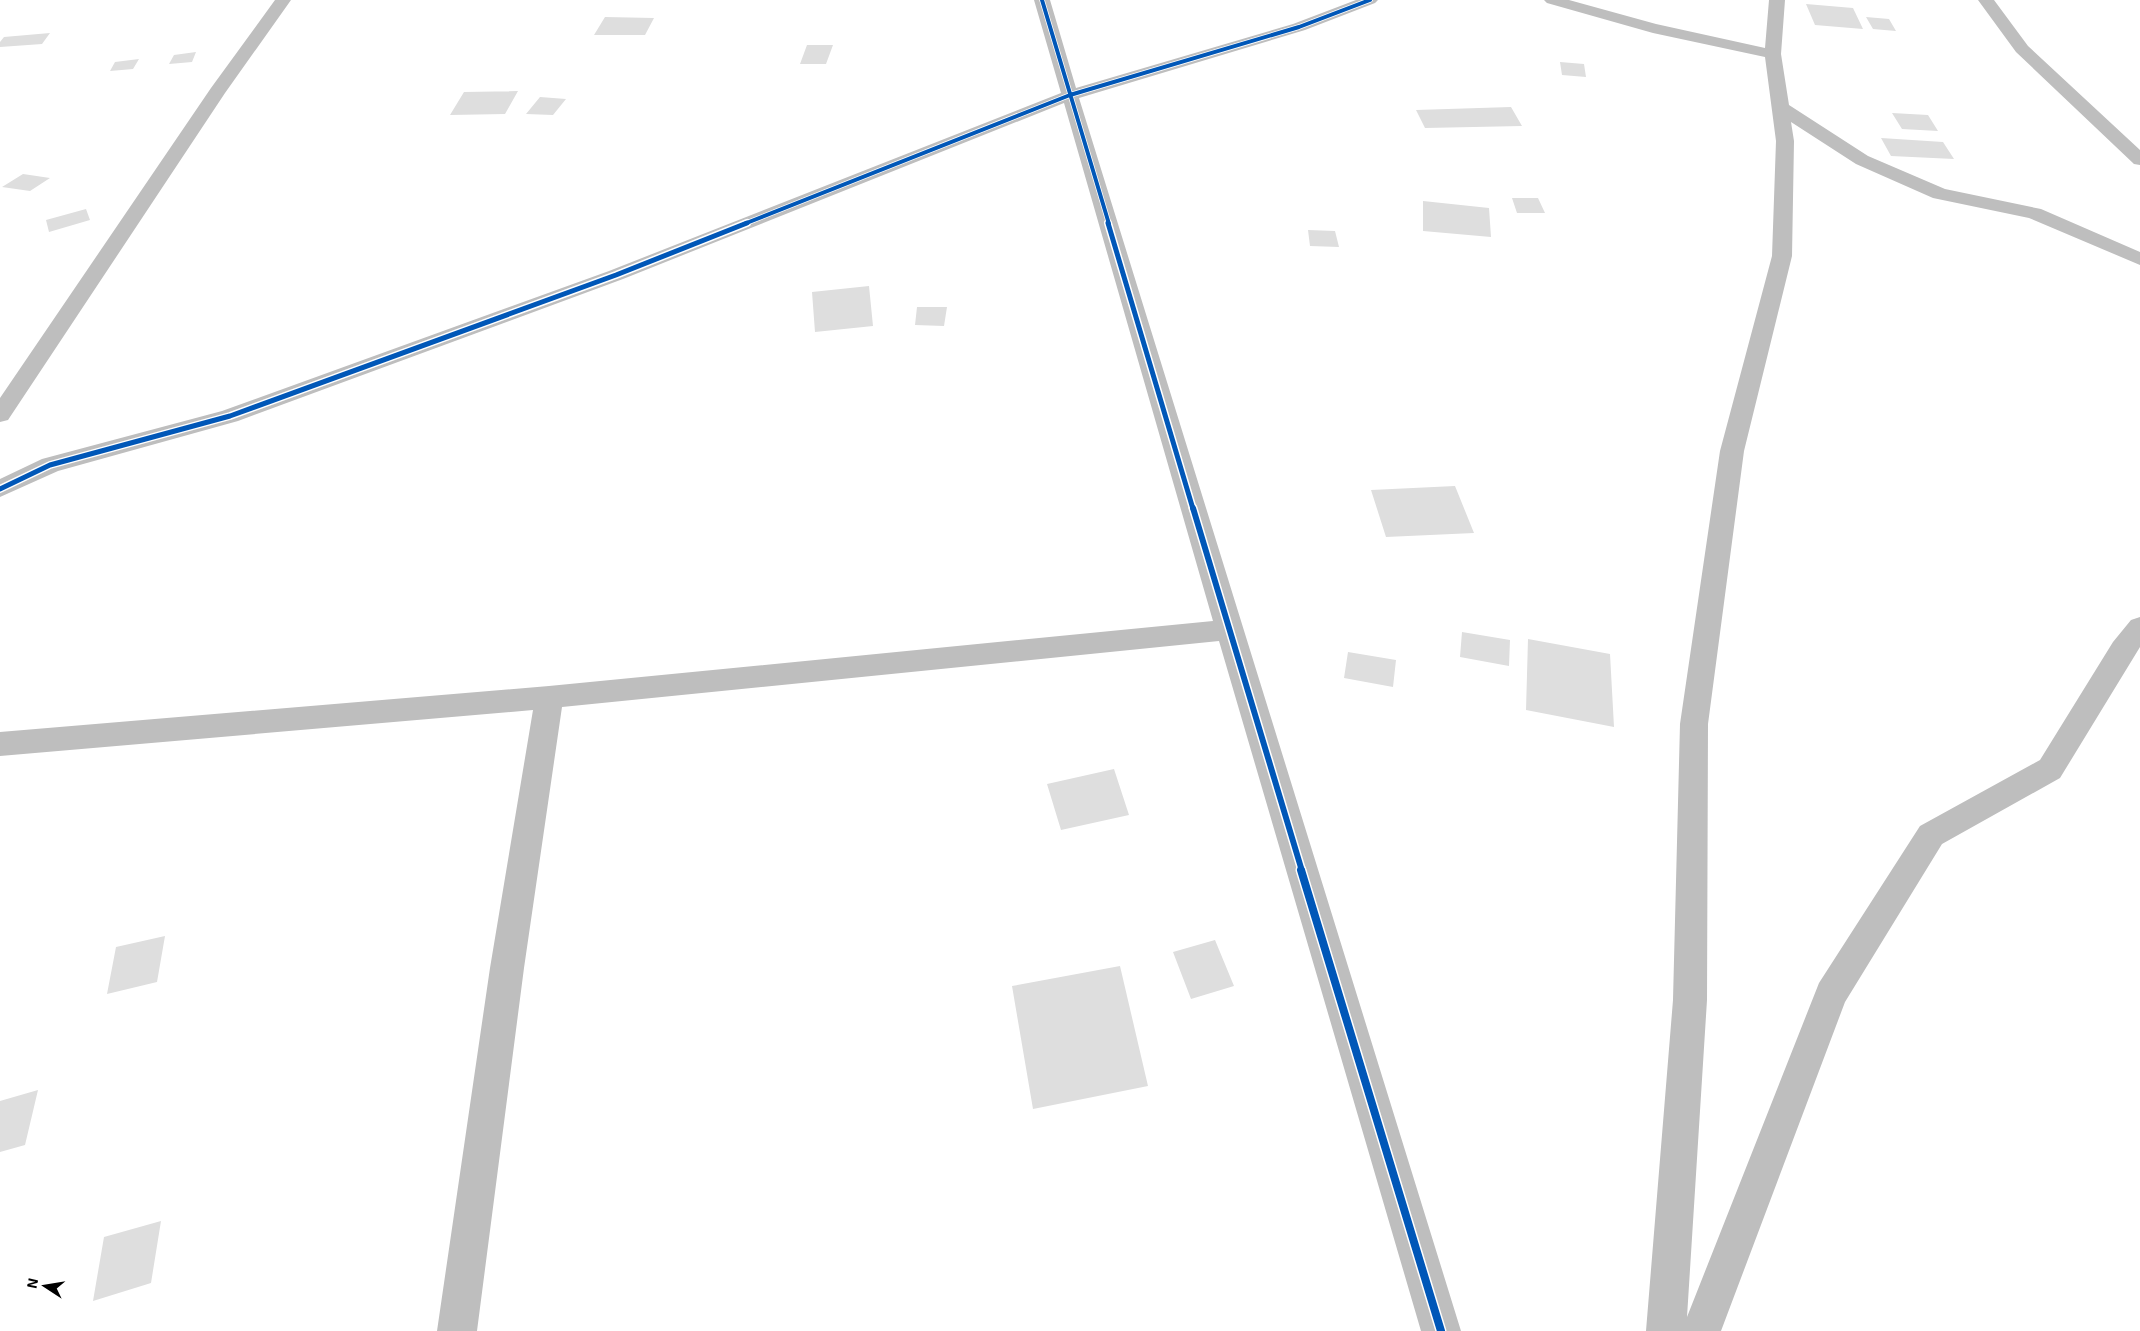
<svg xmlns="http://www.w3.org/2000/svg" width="2140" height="1331" font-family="'Exo 2',sans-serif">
  <rect width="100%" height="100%" fill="#fff"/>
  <path fill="#dedede" d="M1806,4L1853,8L1863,29L1815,25Z
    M605,17L654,18L645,35H594Z
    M1866,17L1889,19L1896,31L1873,29Z
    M50,33L42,44L0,47V42L4,37Z
    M807,45H833L826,64H800Z
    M196,52L192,62L169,64L174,55Z
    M139,59L133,69L110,71L115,62Z
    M1560,62L1584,64L1586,77L1562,75Z
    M518,91L505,114L450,115L464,92Z
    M540,97L566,99L553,115L526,114Z
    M1511,107L1522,126L1425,128L1416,110Z
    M1892,113L1928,115L1938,131L1902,129Z
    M1881,138L1943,142L1954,159L1891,156Z
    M23,174L50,178L30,191L2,187Z
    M1512,198H1538L1545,213H1517Z
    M1423,201L1489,208L1491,237L1423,231Z
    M86,209L90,220L49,232L46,220Z
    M1308,230L1335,231L1339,247L1310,246Z
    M869,286L873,326L815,332L812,292Z
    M917,307H947L944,326L915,325Z
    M1455,486L1474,533L1386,537L1371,490Z
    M1462,632L1510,640L1509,666L1460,657Z
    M1528,639L1610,654L1614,727L1526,710Z
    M1348,652L1396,660L1393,687L1344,678Z
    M1114,769L1129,815L1061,830L1047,784Z
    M165,936L157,982L107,994L116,947Z
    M1215,940L1234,986L1191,999L1173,952Z
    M1120,966L1148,1086L1033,1109L1012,986Z
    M38,1090L25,1145L0,1152V1101Z
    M161,1221L151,1283L93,1301L104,1237Z"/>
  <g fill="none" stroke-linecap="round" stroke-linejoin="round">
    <path fill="#bebebe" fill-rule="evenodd" d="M275,0H291L225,93L8,420L0,422V398L211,88Z
      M1034,0H1050L1076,88L1293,24L1356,0H1378L1375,3L1305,30L1079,98L1461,1331H1421L1219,641L562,707L524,968L477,1331H437L490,968L533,710L0,756V732L549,686L1213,621L1064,103L623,279L238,421L58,471L0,497V479L42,459L222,411L609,271L1061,93Z
      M1544,0H1569L1656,24L1765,48L1769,0H1785L1781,54L1789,105L1868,156L1945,189L2041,209L2140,252V265L2029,218L1933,198L1856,164L1791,122L1794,141L1792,256L1744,451L1708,724L1707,1000L1687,1317L1819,983L1920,826L2040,760L2113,642L2131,620L2140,617V647L2060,778L1942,844L1845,1002L1721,1331H1646L1673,1000L1680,724L1720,451L1772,256L1776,141L1765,57L1653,33L1547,3Z
      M1978,0H1994L2028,46L2140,150V165L2134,164L2016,52Z"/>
    <defs>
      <path id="cycleway-far3" d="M1042,0L1109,224
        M744,224L1070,95L1299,27L1370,0"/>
      <path id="cycleway-far2" d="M1108,223L1193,509
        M0,489L50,465L230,416L616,275L747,223"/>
      <path id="cycleway-far1" d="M1193,508L1302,871"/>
      <path id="cycleway" d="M1301,870L1441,1331"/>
    </defs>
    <use href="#cycleway-far3" stroke="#fff" stroke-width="5.5"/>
    <use href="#cycleway-far2" stroke="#fff" stroke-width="8"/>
    <use href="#cycleway-far1" stroke="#fff" stroke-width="9"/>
    <use href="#cycleway" stroke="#fff" stroke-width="11"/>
    <use href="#cycleway-far3" stroke="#0057b8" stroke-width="4"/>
    <use href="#cycleway-far2" stroke="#0057b8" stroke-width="5"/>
    <use href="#cycleway-far1" stroke="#0057b8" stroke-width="6"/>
    <use href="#cycleway" stroke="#0057b8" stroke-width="8"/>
  </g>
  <g transform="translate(45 1286) rotate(282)" stroke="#ffffff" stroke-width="4" paint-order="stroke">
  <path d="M0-4L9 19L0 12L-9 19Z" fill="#000000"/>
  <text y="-8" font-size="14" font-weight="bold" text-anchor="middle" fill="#000000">N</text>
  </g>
</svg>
